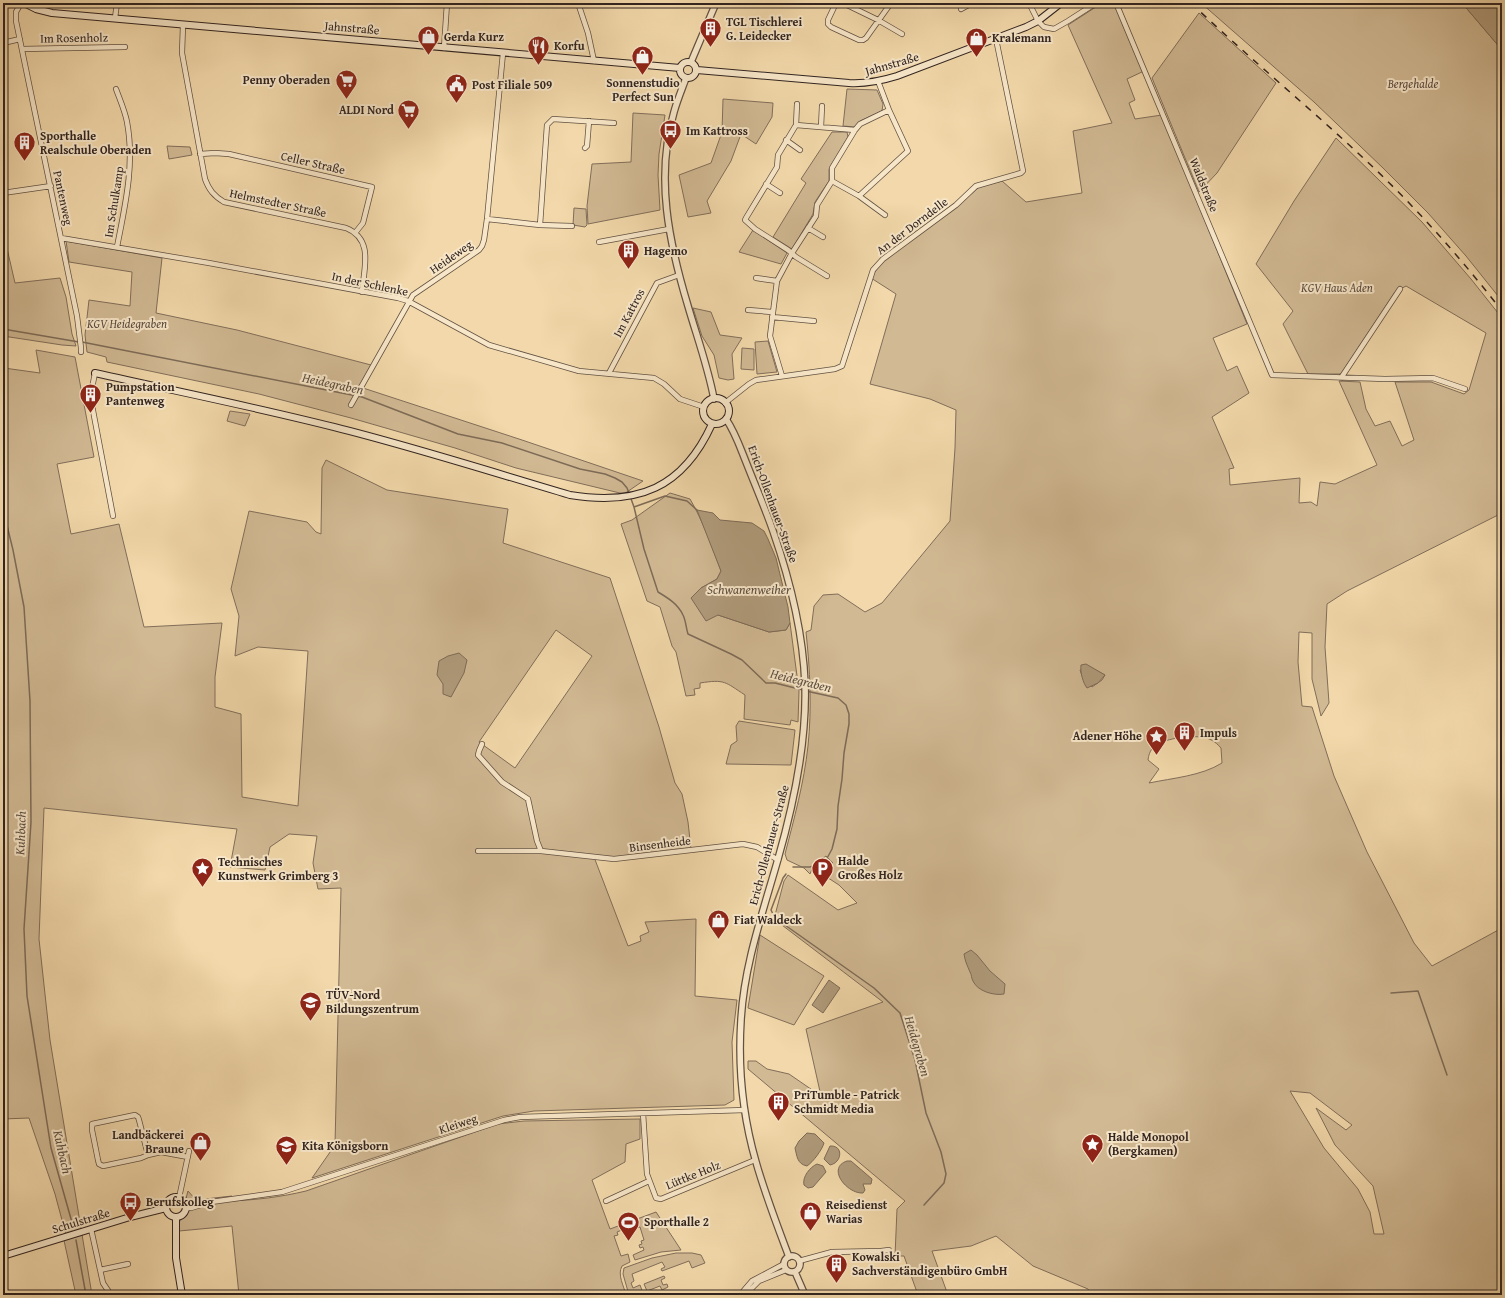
<svg xmlns="http://www.w3.org/2000/svg" width="1505" height="1298" font-family="'Gentium Book Plus',serif">
  <rect width="100%" height="100%" fill="#f2d8aa"/>
  <filter id="stains"><feTurbulence type="fractalNoise" baseFrequency=".005" numOctaves="4"/><feColorMatrix values="0 0 0 0 .2 0 0 0 0 .09 0 0 0 0 .02 0 0 0 .5 -.17"/></filter>
  <radialGradient id="worn" r=".72"><stop offset=".6" stop-color="#630" stop-opacity="0"/><stop offset="1" stop-color="#630" stop-opacity=".3"/></radialGradient>
  <path fill="#d1b993" stroke="#816e5a" fill-rule="evenodd" d="M1102,3H1110L1116,7L1144,71L1127,79L1135,100L1129,103L1135,119L1162,115L1247,324L1213,338L1227,371L1237,366L1249,393L1212,417L1234,468L1229,469L1230,485L1300,478L1299,503L1311,502L1317,506L1320,482L1335,484L1377,465L1339,381L1360,382L1366,409L1375,426L1390,421L1402,446L1414,440L1395,382H1431L1464,394L1469,390L1486,333L1406,286L1395,292L1341,374H1308L1283,324L1293,311L1256,264L1294,201L1336,138L1422,222L1471,279L1502,318V513L1347,591L1327,604L1325,647L1329,703L1321,716L1312,679V633L1299,632L1298,662L1302,706L1312,707L1334,776L1367,852L1414,943L1432,966L1502,928V1295H1091L1088,1289L1033,1266L996,1236L971,1246L932,1251L948,1295H918L904,1256H895L897,1209L905,1201L748,1069V1061H756L767,1069L789,1074L821,1096L806,1029L883,1002L774,919L784,881L788,875L838,910L857,903L839,885L819,872L833,863L826,856C819,861 813,865 810,874L804,868L787,860L785,854C794,819 804,783 808,746C812,708 810,669 806,632L811,630L814,606L823,595L838,594L865,612L882,603L950,521L955,448L956,410L930,399L870,384L896,294L871,278L883,259L915,238L954,209L979,187L1002,181L1026,202L1082,193L1073,131L1112,123L1068,25ZM1080,670H1095L1105,675L1102,680L1092,687L1082,676ZM1181,737C1198,737 1209,734 1221,748L1222,763C1201,776 1173,778 1149,783L1159,769L1148,760C1150,741 1166,741 1181,737ZM1290,1091L1310,1093L1352,1125L1346,1130L1316,1108L1335,1145L1373,1186L1384,1234H1374L1370,1212L1358,1189L1324,1148Z
    M1201,3H1462L1502,50V301L1466,256L1428,213L1383,168L1314,102Z
    M1199,13L1276,83L1217,173L1199,192L1152,78Z
    M847,89L877,90L883,104L882,111L860,121L855,127L843,126Z
    M723,99L773,103L772,117L756,144L741,134L731,161L707,201L711,213L688,217L679,175L711,163L722,132Z
    M633,113L665,115L659,154L658,175L660,210L588,224L587,206L592,164L631,162Z
    M832,132H847L848,137L829,169V181L815,202L813,214L792,249L773,237L806,183L801,179Z
    M167,146L190,147L192,155L169,159Z
    M574,208L586,209L587,225L585,227L573,225Z
    M753,230L787,253L781,264L739,252Z
    M66,241L162,258L156,313L237,330L371,365L360,387L522,440L643,481L624,494L516,468L455,448L351,418L259,394L107,362L106,357L87,352L85,335L89,300L130,306L132,272L69,262Z
    M6,244L15,283L60,278L66,297L72,334L76,346L62,345L3,336V245Z
    M693,308L711,312L720,335L742,338L732,354L734,379L728,380L719,378L714,355L702,336Z
    M768,341L777,372L757,374L755,342Z
    M742,348L754,349V370L741,369Z
    M36,350L75,357L94,457L57,464L71,534L119,524L144,627L222,623L215,677V707L241,714L242,797L298,806L308,651L258,647L235,656L239,616L231,589L249,511L307,522L316,532L321,534L322,468L326,460L387,490L508,509L503,543L610,578L659,727L675,783L682,794L688,822L691,849L619,858L594,857L628,946L641,941L640,936L649,932L645,922L696,919L695,996L737,1000L732,1042L734,1100L725,1105L534,1111L503,1116L312,1178L335,1145L341,888L318,889L313,863L317,836L289,834L270,847L265,870L230,867L237,829L44,808L39,939L50,1040L92,1295H76L63,1236L66,1235L55,1194L29,1118L3,1119V365L4,368L40,373ZM556,630L592,656L515,768L479,742Z
    M230,411L250,414L245,426L227,421Z
    M670,493L690,499C703,521 712,547 721,571L717,579L701,588L718,615L769,632L786,630L790,623L799,691L798,722L791,720L790,725L744,719L745,695C725,682 725,679 700,683V688L694,689L695,695L686,696L676,652L672,646L660,607L647,601L621,524L632,520Z
    M739,721L795,730L791,765L726,764L731,745L737,741L736,726Z
    M760,935L824,976L794,1025L748,1008Z
    M640,1119V1139L626,1144L625,1162L592,1180L610,1229L656,1212L681,1250L661,1252L635,1260L633,1255L644,1250L643,1247L640,1248L639,1245L642,1244L641,1241L644,1240L640,1227L630,1230L629,1227L617,1232L618,1235L614,1236L621,1256L628,1254L630,1262L622,1266C617,1275 624,1286 626,1295H239L232,1226L179,1231V1224L188,1191L196,1200L232,1196L230,1201C256,1200 281,1197 306,1191L498,1124L524,1121Z
    M676,1253H692L701,1255L705,1263L692,1268L689,1261L662,1271L661,1269L665,1267L662,1262L632,1274L634,1281L631,1283L633,1288L640,1285L643,1293L638,1295H629L623,1274L624,1268L652,1258Z
    M664,1276L665,1278L661,1280L663,1285L667,1284L668,1287L662,1290L660,1286L647,1291L644,1284Z"/>
  <path fill="#b09b7b" stroke="#7d6b57" d="M1462,3H1502V50Z
    M697,510L713,513L720,520L752,523L764,531L768,539L776,558L788,607L790,623L786,630L769,632L718,615L706,621L691,598L701,588L717,579L721,571Z
    M459,653L467,660L464,673L451,697L443,694V684L437,675L439,661L448,656Z
    M1086,664L1105,675L1098,683L1087,688C1083,683 1080,672 1081,665Z
    M971,950L977,955L990,971L1005,984L1004,994C994,996 977,991 973,981C971,978 972,975 970,972C967,965 965,961 964,954Z
    M829,980L840,988L823,1013L812,1005Z
    M807,1133L815,1134L824,1143C822,1150 813,1162 807,1166C797,1164 797,1156 795,1148L799,1141Z
    M830,1146C844,1145 842,1163 830,1165L824,1159Z
    M847,1161H851L872,1179L871,1184H863L865,1190L863,1193C847,1194 826,1168 847,1161Z
    M817,1164L823,1166L826,1172L813,1187L808,1188L804,1185C802,1177 810,1167 817,1164Z"/>
  <g fill="none" stroke-linecap="round" stroke-linejoin="round">
    <path stroke="#7d6b57" stroke-width="1.5" d="M3,329L79,342
      M82,342L362,397L458,434L502,443L580,469L605,474L615,478L622,482L627,488L629,493
      M630,496L634,507L665,496L687,501L697,510
      M634,507L644,549L658,592C668,598 678,604 683,615C686,621 686,628 688,634L731,654L742,660L766,683H775L803,690
      M3,509L13,550L24,607L30,701L31,822L24,929L27,996L51,1148L73,1226
      M793,867H810L825,862L832,849L837,829L838,806L842,779L844,753L849,724V714L846,705L838,698L806,691
      M786,874L783,878L771,910L775,918L874,988L900,1013L915,1060L926,1113L941,1152L946,1174L944,1183L924,1205
      M1391,993L1418,991L1447,1075
      M76,1240L86,1295"/>
    <defs>
      <path id="minor" d="M21,3L16,12V21L77,316L81,348V352
        M578,3L588,33L594,61
        M836,3L828,20V24L831,27L859,40H863L866,38L891,3
        M843,3L878,20L902,34
        M1029,3L1038,21L1044,27L1054,29L1068,21L1096,3
        M1116,3L1272,375L1385,379L1433,378L1465,389
        M961,9L972,3
        M115,18L117,3
        M183,25L182,53L205,179C209,190 214,196 224,202L346,228C374,239 364,268 362,292
        M3,43L20,39
        M444,48L447,3
        M22,49L125,47
        M878,81L889,110
        M116,89C120,100 125,111 127,122C135,164 125,206 117,247
        M796,125L797,104
        M821,127L822,106
        M786,140L800,150
        M585,148L587,146L589,121
        M200,154L215,153L229,154L372,187L363,223L355,233
        M766,184L780,193
        M3,193L51,186
        M859,196L885,215
        M487,219L540,225L572,226
        M540,225L547,125L553,119L614,123
        M808,228L823,237
        M61,238L209,263L398,298L408,301L489,345L579,371L654,378L664,384L680,399L704,407
        M599,242L669,229
        M827,276L796,257L788,250L755,229L745,220L746,218L777,167L778,155L796,125L855,130
        M756,278L777,281
        M748,310L772,312
        M772,317L814,321
        M95,373L91,393V400L113,516
        M609,373L657,283L679,275
        M782,376L770,336L777,281L792,253L816,216L817,205L832,181V168L855,130L860,124L889,110L908,151L859,196L832,181
        M1341,378L1400,289
        M725,403L749,384L756,380L835,369L842,366L873,270L883,259L956,205L976,186L1021,173L1023,171L996,39
        M351,405L413,295L479,250L482,246L484,240L487,219L503,53
        M482,744L479,751L478,755L502,782L528,799L537,841L541,851
        M478,851H541L614,859L743,844L757,847L778,860
        M643,1113L647,1174L656,1198L661,1199L755,1160
        M148,1155L141,1158L103,1166L99,1164L98,1160L92,1130V1124L135,1115L138,1117L139,1120L148,1155L161,1152L188,1157
        M179,1198L189,1151
        M606,1201L649,1181
        M185,1208H191L211,1202L282,1192L504,1120L520,1117L745,1110
        M91,1229L103,1283L111,1295
        M799,1261L832,1252L881,1251L889,1250
        M100,1270L128,1264
        M3,1276L6,1295
        M740,1295L752,1281L784,1264
        M745,1295L759,1281L786,1270"/>
      <path id="tertiary" d="M691,62L716,3
        M686,78C682,89 677,101 674,112C655,177 669,243 688,306C697,337 708,367 714,399
        M726,419C735,432 740,447 746,462C755,485 765,508 773,531C790,580 803,631 805,684C807,743 794,803 778,859C763,912 744,965 741,1020C738,1067 743,1117 756,1162C765,1194 777,1225 789,1257
        M784 1264a8 8 0 1 1 16 0a8 8 0 1 1-16 0Z
        M795,1272L805,1295"/>
      <path id="secondary" d="M24,3L36,9L52,13L680,68
        M680 70a8 8 0 1 1 16 0a8 8 0 1 1-16 0Z
        M697,70L849,83C866,84 881,81 897,76L1026,27L1038,21L1061,3
        M95,373C175,391 255,407 334,427C414,447 492,472 570,495C638,506 683,488 712,424
        M703 411a13 13 0 1 1 26 0a13 13 0 1 1-26 0Z
        M166 1207a10 10 0 1 1 20 0a10 10 0 1 1-20 0Z
        M176,1217V1258L182,1295
        M3,1256L130,1217L166,1208"/>
    </defs>
    <use href="#minor" stroke="#615142" stroke-width="6"/>
    <use href="#tertiary" stroke="#615142" stroke-width="8"/>
    <use href="#secondary" stroke="#312420" stroke-width="8"/>
    <use href="#minor" stroke="#f7e6c8" stroke-width="4.5"/>
    <use href="#tertiary" stroke="#f7e6c8" stroke-width="5.5"/>
    <use href="#secondary" stroke="#f7e6c8" stroke-width="6"/>
    <path stroke="#312420" stroke-width="1.5" stroke-dasharray="7 7" stroke-linecap="butt" d="M1191,3C1251,60 1315,112 1375,169C1421,213 1463,261 1502,311"/>
  </g>
  <defs>
    <symbol id="building-pin" viewBox="-11 -11 22 30"><path d="M0 17L-7.5 6A9.5 9.5 0 1 1 7.5 6Z" fill="#8f2418" stroke="#f7e6c8"/><path d="M-4-6H4V6H1V3H-1V6H-4ZM-2.5-4.3h1.7v1.8h-1.7ZM.8-4.3h1.7v1.8H.8ZM-2.5-1h1.7V.8h-1.7ZM.8-1h1.7V.8H.8Z" fill="#fff"/></symbol>
    <symbol id="shop-pin" viewBox="-11 -11 22 30"><path d="M0 17L-7.5 6A9.5 9.5 0 1 1 7.5 6Z" fill="#8f2418" stroke="#f7e6c8"/><path d="M-5-2.5h2.3a2.7 3.5 0 0 1 5.4 0H5L5.5 6h-11ZM-1.5-2.5h3a1.5 2.3 0 0 0-3 0Z" fill="#fff"/></symbol>
    <symbol id="restaurant-pin" viewBox="-11 -11 22 30"><path d="M0 17L-7.5 6A9.5 9.5 0 1 1 7.5 6Z" fill="#8f2418" stroke="#f7e6c8"/><path d="M-5-6h1v4h1v-4h1v4h1v-4h1v5L-1.5 .5V6h-2V.5L-5-1ZM5-6V6H3V1.5H1.5Q1.5-4 5-6Z" fill="#fff"/></symbol>
    <symbol id="supermarket-pin" viewBox="-11 -11 22 30"><path d="M0 17L-7.5 6A9.5 9.5 0 1 1 7.5 6Z" fill="#8f2418" stroke="#f7e6c8"/><path d="M-6-5.5h2.5l.6 2H6L4.5 2H-2.5L-4.4-4H-6ZM-1.5 3.2a1.3 1.3 0 1 0 .1 0ZM3 3.2a1.3 1.3 0 1 0 .1 0Z" fill="#fff"/></symbol>
    <symbol id="civic-pin" viewBox="-11 -11 22 30"><path d="M0 17L-7.5 6A9.5 9.5 0 1 1 7.5 6Z" fill="#8f2418" stroke="#f7e6c8"/><path d="M-.6-6.5H3V-4.5H.6V-3L4-1V1h2V6H-6V1h2V-1L-.6-3ZM-1.2 2.5V6h2.4V2.5Z" fill="#fff"/></symbol>
    <symbol id="bus-pin" viewBox="-11 -11 22 30"><path d="M0 17L-7.5 6A9.5 9.5 0 1 1 7.5 6Z" fill="#8f2418" stroke="#f7e6c8"/><path d="M-5-6H5V4H4V6H2V4H-2V6H-4V4H-5ZM-3.5-4V0h7V-4ZM-3.5 1.2v1.5H-2V1.2ZM2 1.2v1.5H3.5V1.2Z" fill="#fff"/></symbol>
    <symbol id="sight-pin" viewBox="-11 -11 22 30"><path d="M0 17L-7.5 6A9.5 9.5 0 1 1 7.5 6Z" fill="#8f2418" stroke="#f7e6c8"/><path d="M0-6L1.8-2.2L6-1.7L2.9 1.2L3.7 5.4L0 3.3L-3.7 5.4L-2.9 1.2L-6-1.7L-1.8-2.2Z" fill="#fff"/></symbol>
    <symbol id="parking-pin" viewBox="-11 -11 22 30"><path d="M0 17L-7.5 6A9.5 9.5 0 1 1 7.5 6Z" fill="#8f2418" stroke="#f7e6c8"/><path d="M-3.5-5.5H1a3.5 3.5 0 0 1 0 7H-1V5.5H-3.5ZM-1-3.4V-.6H.8a1.4 1.4 0 0 0 0-2.8Z" fill="#fff"/></symbol>
    <symbol id="school-pin" viewBox="-11 -11 22 30"><path d="M0 17L-7.5 6A9.5 9.5 0 1 1 7.5 6Z" fill="#8f2418" stroke="#f7e6c8"/><path d="M0-5L7-2L0 1L-7-2ZM-4 1L0 2.5L4 1V4Q0 6-4 4Z" fill="#fff"/></symbol>
    <symbol id="stadium-pin" viewBox="-11 -11 22 30"><path d="M0 17L-7.5 6A9.5 9.5 0 1 1 7.5 6Z" fill="#8f2418" stroke="#f7e6c8"/><path d="M0-5a6.5 5 0 1 0 0 10a6.5 5 0 1 0 0-10ZM-3.5-1.8h7v3.6h-7Z" fill="#fff"/></symbol>
  </defs>
  <g fill-rule="evenodd">
    <use href="#building-pin" x="698" y="16" width="25" height="34"/>
    <use href="#shop-pin" x="416" y="24" width="25" height="34"/>
    <use href="#shop-pin" x="964" y="26" width="25" height="34"/>
    <use href="#restaurant-pin" x="526" y="34" width="25" height="34"/>
    <use href="#shop-pin" x="630" y="44" width="25" height="34"/>
    <use href="#supermarket-pin" x="334" y="68" width="25" height="34"/>
    <use href="#civic-pin" x="444" y="72" width="25" height="34"/>
    <use href="#supermarket-pin" x="396" y="98" width="25" height="34"/>
    <use href="#bus-pin" x="658" y="118" width="25" height="34"/>
    <use href="#building-pin" x="12" y="130" width="25" height="34"/>
    <use href="#building-pin" x="616" y="238" width="25" height="34"/>
    <use href="#building-pin" x="78" y="382" width="25" height="34"/>
    <use href="#building-pin" x="1172" y="720" width="25" height="34"/>
    <use href="#sight-pin" x="1144" y="724" width="25" height="34"/>
    <use href="#parking-pin" x="810" y="856" width="25" height="34"/>
    <use href="#sight-pin" x="190" y="856" width="25" height="34"/>
    <use href="#shop-pin" x="706" y="908" width="25" height="34"/>
    <use href="#school-pin" x="298" y="990" width="25" height="34"/>
    <use href="#building-pin" x="766" y="1090" width="25" height="34"/>
    <use href="#shop-pin" x="188" y="1130" width="25" height="34"/>
    <use href="#sight-pin" x="1080" y="1132" width="25" height="34"/>
    <use href="#school-pin" x="274" y="1134" width="25" height="34"/>
    <use href="#bus-pin" x="118" y="1190" width="25" height="34"/>
    <use href="#shop-pin" x="798" y="1200" width="25" height="34"/>
    <use href="#stadium-pin" x="616" y="1210" width="25" height="34"/>
    <use href="#building-pin" x="824" y="1252" width="25" height="34"/>
  </g>
  <g text-anchor="middle" stroke-width="4" stroke-linejoin="round" paint-order="stroke">
    <g font-size="12" font-weight="bold" fill="#312420" stroke="#f7e6c8" text-anchor="start">
      <text x="726" y="26">TGL Tischlerei<tspan x="726" dy="14">G. Leidecker</tspan></text>
      <text x="444" y="41">Gerda Kurz</text>
      <text x="992" y="42">Kralemann</text>
      <text x="554" y="50">Korfu</text>
      <text x="330" y="84" text-anchor="end">Penny Oberaden</text>
      <text x="643" y="87" text-anchor="middle">Sonnenstudio<tspan x="643" dy="14">Perfect Sun</tspan></text>
      <text x="472" y="89">Post Filiale 509</text>
      <text x="394" y="114" text-anchor="end">ALDI Nord</text>
      <text x="686" y="135">Im Kattross</text>
      <text x="40" y="140">Sporthalle<tspan x="40" dy="14">Realschule Oberaden</tspan></text>
      <text x="644" y="255">Hagemo</text>
      <text x="106" y="391">Pumpstation<tspan x="106" dy="14">Pantenweg</tspan></text>
      <text x="1200" y="737">Impuls</text>
      <text x="1142" y="740" text-anchor="end">Adener Höhe</text>
      <text x="838" y="865">Halde<tspan x="838" dy="14">Großes Holz</tspan></text>
      <text x="218" y="866">Technisches<tspan x="218" dy="14">Kunstwerk Grimberg 3</tspan></text>
      <text x="734" y="924">Fiat Waldeck</text>
      <text x="326" y="999">TÜV-Nord<tspan x="326" dy="14">Bildungszentrum</tspan></text>
      <text x="794" y="1099">PriTumble - Patrick<tspan x="794" dy="14">Schmidt Media</tspan></text>
      <text x="184" y="1139" text-anchor="end">Landbäckerei<tspan x="184" dy="14">Braune</tspan></text>
      <text x="1108" y="1141">Halde Monopol<tspan x="1108" dy="14">(Bergkamen)</tspan></text>
      <text x="302" y="1150">Kita Königsborn</text>
      <text x="146" y="1206">Berufskolleg</text>
      <text x="826" y="1209">Reisedienst<tspan x="826" dy="14">Warias</tspan></text>
      <text x="644" y="1226">Sporthalle 2</text>
      <text x="852" y="1261">Kowalski<tspan x="852" dy="14">Sachverständigenbüro GmbH</tspan></text>
    </g>
    <g font-size="12" fill="#312420" stroke="#f7e6c8">
      <text transform="translate(352 28) rotate(5)" y="4">Jahnstraße</text>
      <text transform="translate(74 38) rotate(-1)" y="4">Im Rosenholz</text>
      <text transform="translate(892 64) rotate(-16)" y="4">Jahnstraße</text>
      <text transform="translate(313 163) rotate(13)" y="4">Celler Straße</text>
      <text transform="translate(1204 185) rotate(68)" y="4">Waldstraße</text>
      <text transform="translate(63 198) rotate(78)" y="4">Pantenweg</text>
      <text transform="translate(114 202) rotate(-81)" y="4">Im Schulkamp</text>
      <text transform="translate(278 203) rotate(12)" y="4">Helmstedter Straße</text>
      <text transform="translate(912 226) rotate(-37)" y="4">An der Dorndelle</text>
      <text transform="translate(451 257) rotate(-35)" y="4">Heideweg</text>
      <text transform="translate(370 284) rotate(12)" y="4">In der Schlenke</text>
      <text transform="translate(629 313) rotate(-62)" y="4">Im Kattros</text>
      <text transform="translate(773 504) rotate(70)" y="4">Erich-Ollenhauer-Straße</text>
      <text transform="translate(660 844) rotate(-7)" y="4">Binsenheide</text>
      <text transform="translate(769 845) rotate(-75)" y="4">Erich-Ollenhauer-Straße</text>
      <text transform="translate(458 1124) rotate(-18)" y="4">Kleiweg</text>
      <text transform="translate(693 1175) rotate(-22)" y="4">Lüttke Holz</text>
      <text transform="translate(81 1221) rotate(-17)" y="4">Schulstraße</text>
    </g>
    <g font-size="12" font-style="italic" fill="#59493d" stroke="#f7e6c8">
      <text x="1413" y="88">Bergehalde</text>
      <text x="1337" y="292">KGV Haus Aden</text>
      <text x="127" y="328">KGV Heidegraben</text>
    </g>
    <g font-size="13" font-style="italic" fill="#5d4e40" stroke="#f7e6c8">
      <text transform="translate(333 383) rotate(12)" y="5">Heidegraben</text>
      <text x="749" y="594">Schwanenweiher</text>
      <text transform="translate(801 680) rotate(14)" y="5">Heidegraben</text>
      <text transform="translate(20 833) rotate(-88)" y="5">Kuhbach</text>
      <text transform="translate(918 1046) rotate(74)" y="5">Heidegraben</text>
      <text transform="translate(63 1152) rotate(77)" y="5">Kuhbach</text>
    </g>
  </g>
  <rect width="1505" height="1298" fill="none" stroke="#f2d8aa" stroke-width="16"/>
  <rect x="4" y="4" width="1497" height="1290" fill="none" stroke="#312420" stroke-width="2"/>
  <rect x="8" y="8" width="1489" height="1282" fill="none" stroke="#312420"/>
  <rect width="100%" height="100%" filter="url(#stains)"/>
  <rect width="100%" height="100%" fill="url(#worn)"/>
</svg>
